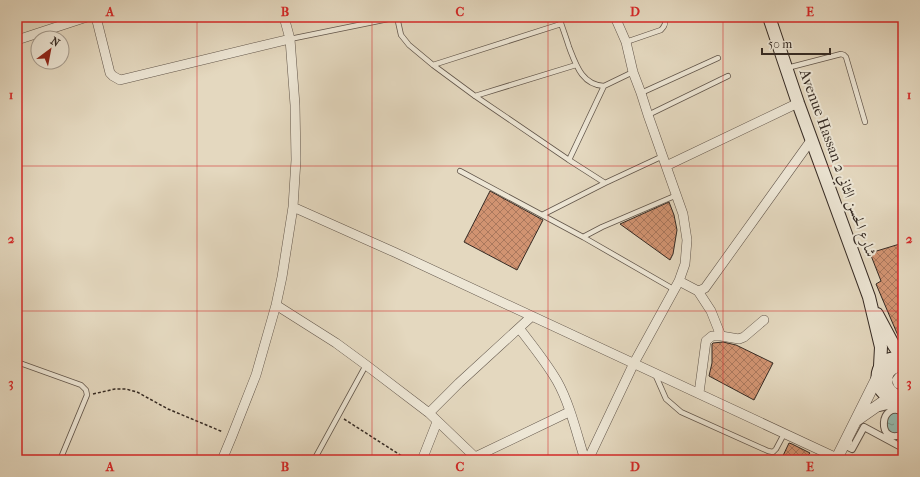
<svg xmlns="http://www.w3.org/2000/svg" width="920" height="477" font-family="'IM FELL French Canon',Amiri,serif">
  <defs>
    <pattern id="water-ripples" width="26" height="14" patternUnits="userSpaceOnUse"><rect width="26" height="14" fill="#96baae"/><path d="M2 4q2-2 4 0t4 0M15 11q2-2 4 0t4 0" fill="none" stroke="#7b978d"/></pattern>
    <pattern id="building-cross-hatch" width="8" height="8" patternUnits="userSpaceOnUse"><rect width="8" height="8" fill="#d19371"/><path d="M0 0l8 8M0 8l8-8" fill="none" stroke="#aa785d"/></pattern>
  </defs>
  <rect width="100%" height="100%" fill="#e4d8bf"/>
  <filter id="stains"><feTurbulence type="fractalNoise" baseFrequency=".005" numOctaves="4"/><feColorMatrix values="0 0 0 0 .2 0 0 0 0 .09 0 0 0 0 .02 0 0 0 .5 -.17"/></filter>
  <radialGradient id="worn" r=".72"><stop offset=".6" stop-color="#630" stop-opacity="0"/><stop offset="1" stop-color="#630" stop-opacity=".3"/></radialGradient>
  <path fill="url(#water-ripples)" stroke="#708177" d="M888,412H903V434H889L884,419Z"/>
  <path fill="url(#building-cross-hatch)" stroke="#362b24" d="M490,191L543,220L517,270L464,242Z
    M669,202L674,215L677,230L673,254L670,260L620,224Z
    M903,243V346L896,331L876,284L881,281L870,253Z
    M723,342L736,345L773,363L754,400L709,376L712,363V344L713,343Z
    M789,443L792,444L810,453L804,460H781Z"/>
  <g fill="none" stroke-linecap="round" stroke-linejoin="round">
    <defs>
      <path id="service" d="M397,17L401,35L409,45L433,65L475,96L569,160L604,86L633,72
        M559,17C562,27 566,37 569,47C576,65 582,85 604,86
        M290,39L398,17
        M626,42L661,30C665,26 666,23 665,17
        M433,65L561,24
        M787,68L841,54L844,55L846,57L865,122
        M641,93L718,58
        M475,96L576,65
        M648,115L728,76
        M569,160L605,183L663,156
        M460,171L583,237L675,290
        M542,215L605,183
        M583,237L602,227L677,195
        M17,362L81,385L86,390L87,395L60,460
        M655,374L666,399L681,412L768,451L773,452L776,449L784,434
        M314,460L366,365"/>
      <path id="pedestrian" d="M903,366C883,360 876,386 896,392C884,384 888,368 903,369
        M903,376H898L895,380L897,385L900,386L903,385
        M879,408L887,406H903
        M903,412C879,399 876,447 903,434
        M849,442L846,446L852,449L864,427L903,448"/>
      <path id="minor" d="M96,17L110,73L113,76L120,80L290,39
        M17,40L87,17
        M666,166L798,103
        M293,207L394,252L837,458
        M679,281L698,291L701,290L705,288L812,139
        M698,291L711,311L721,336
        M276,305L336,343L366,365L429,413L475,457
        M519,328C532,345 546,362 557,381C570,404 577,435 585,460
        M699,393L706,341L712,336H721L739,339L744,337L764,320
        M429,413L459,383L532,316
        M222,460L232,436L256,375L276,305L282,277L293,207L296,160L295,105L290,39L284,17
        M422,460L437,422
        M474,460L475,457L569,412
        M588,460L634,363L679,281L685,264L687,240L683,214L648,115L641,93L633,72L626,42L615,17"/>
      <path id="tertiary" d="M857,420L890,397
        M836,460L877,378"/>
      <path id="secondary" d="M769,17L798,103L869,297L881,347L880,366
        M877,314L893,344L902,358
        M903,358C867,353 871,405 903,398"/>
    </defs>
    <use href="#service" stroke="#62564b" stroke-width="6"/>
    <use href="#pedestrian" stroke="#62564b" stroke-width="8"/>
    <use href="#minor" stroke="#62564b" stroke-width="10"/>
    <use href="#tertiary" stroke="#62564b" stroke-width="12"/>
    <use href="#secondary" stroke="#362b24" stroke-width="14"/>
    <path stroke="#362b24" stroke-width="1.5" stroke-dasharray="3 2" stroke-linecap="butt" d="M93,394L115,389H126L137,392L168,409L223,432
      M344,419L408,460"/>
    <use href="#service" stroke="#ede6d5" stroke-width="4.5"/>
    <use href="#pedestrian" stroke="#ede6d5" stroke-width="6"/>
    <use href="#minor" stroke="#ede6d5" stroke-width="9"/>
    <use href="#tertiary" stroke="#ede6d5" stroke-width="11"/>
    <use href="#secondary" stroke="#ede6d5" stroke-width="12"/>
  </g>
  <path fill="none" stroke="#d62828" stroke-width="1" stroke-opacity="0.55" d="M197,17V460M372,17V460M548,17V460M723,17V460M17,166H903M17,311H903"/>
  <g text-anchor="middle" stroke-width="4" stroke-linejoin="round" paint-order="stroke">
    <g font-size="15" fill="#362b24" stroke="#ede6d5">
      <text transform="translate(838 163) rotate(70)" y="5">Avenue Hassan 2 شارع الحسن الثاني</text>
    </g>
  </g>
  <rect width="920" height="477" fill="none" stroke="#e4d8bf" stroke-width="44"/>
  <g transform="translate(50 50) rotate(32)"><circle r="19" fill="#ede6d5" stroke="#a49b8e"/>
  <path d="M0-3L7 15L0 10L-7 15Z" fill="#8f2418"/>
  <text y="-6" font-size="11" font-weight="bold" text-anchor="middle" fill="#362b24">N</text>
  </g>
  <path d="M762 48v6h68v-6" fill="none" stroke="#362b24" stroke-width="2"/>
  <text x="768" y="48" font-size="12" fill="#362b24" stroke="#ede6d5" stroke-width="3" paint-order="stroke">50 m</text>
  <rect x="22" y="22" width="876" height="433" fill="none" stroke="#d62828" stroke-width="1.5"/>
  <g font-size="13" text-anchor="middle" font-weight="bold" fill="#d62828">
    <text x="110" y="16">A</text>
    <text x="285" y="16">B</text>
    <text x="460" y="16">C</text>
    <text x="635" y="16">D</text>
    <text x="810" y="16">E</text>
    <text x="11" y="99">1</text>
    <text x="909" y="99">1</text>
    <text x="11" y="243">2</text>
    <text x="909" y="243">2</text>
    <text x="11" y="387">3</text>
    <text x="909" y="387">3</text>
    <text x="110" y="471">A</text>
    <text x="285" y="471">B</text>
    <text x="460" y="471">C</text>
    <text x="635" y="471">D</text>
    <text x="810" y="471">E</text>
  </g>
  <rect width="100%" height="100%" filter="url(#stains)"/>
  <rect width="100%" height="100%" fill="url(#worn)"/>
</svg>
